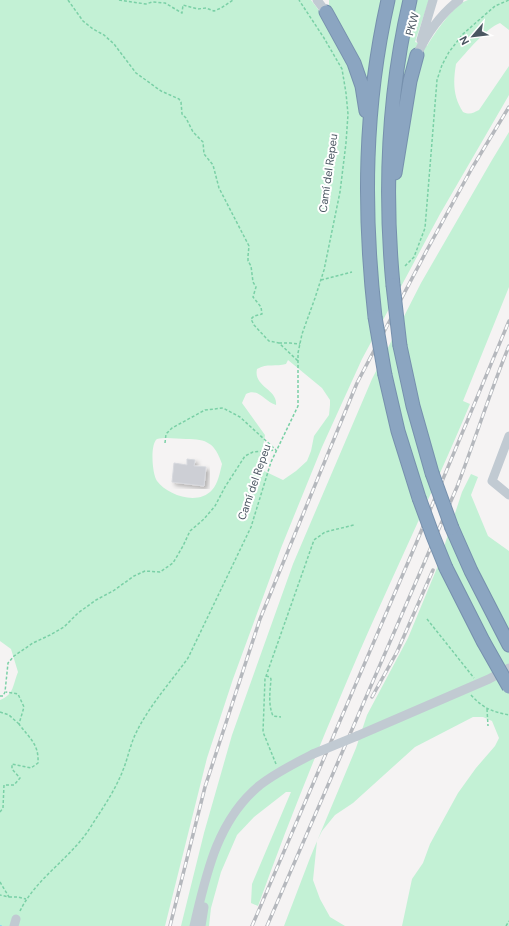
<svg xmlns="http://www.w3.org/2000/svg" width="509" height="926" font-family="'DM Sans',sans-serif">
  <defs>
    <filter id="shadow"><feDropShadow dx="3" dy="3" stdDeviation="2" flood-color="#0004"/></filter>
  </defs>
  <rect width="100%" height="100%" fill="#f5f3f3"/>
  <path fill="#c3f1d5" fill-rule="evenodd" d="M0,0H311L327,21L329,7V0H429L415,42L427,46C434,34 455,3 468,0C476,0 499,0 509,0V30L500,23C486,28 466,53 456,64C453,82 453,97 463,112C470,115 473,113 479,110L509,66V95L440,214L362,359L322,447L281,548L233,679L207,758L165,926H0V700C14,695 13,684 18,672L11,649L0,641ZM288,360L322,388L330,400V405L329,415L314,436L311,451L307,461L296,471L283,480L262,470L266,460L263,447L265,435L242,403L246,394C258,387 265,402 276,405C278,389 253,387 257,369C267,363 276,367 286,364ZM167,438C173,438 180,439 186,439C207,439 215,443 222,464C220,472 218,484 212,490C198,506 167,495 157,481C152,474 150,444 157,439C160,438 164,438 167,438Z
    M509,132V287L463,401L470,404C428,504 380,601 339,700C310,768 283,837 258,906L251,903L252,884L291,792H286L254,817L237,835L221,872L211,908L209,926H181L204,833L232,735L293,564L372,379L421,283L492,160Z
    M471,474L478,477L471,495L488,536L509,551V926H402L412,879L423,863L430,844L458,793L476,768L495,746L499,738L492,721L483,717H473L415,747L353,803L335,815L322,831L317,841L313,880L320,899L330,917L345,926H284L310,858L356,748L367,715L408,638L437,568L462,492Z"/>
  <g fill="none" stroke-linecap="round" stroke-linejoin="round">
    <path stroke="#90daee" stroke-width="2" d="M0,926H1"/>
  </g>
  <path fill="#cdcfd5" stroke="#d7d9de" filter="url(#shadow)" d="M187,459L195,460L194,466L206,467L204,486L172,482L174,463L187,465Z"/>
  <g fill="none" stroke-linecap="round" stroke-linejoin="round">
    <defs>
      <path id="highway" d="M326,12L354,63L362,86L366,111
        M395,173L410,81L417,55
        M393,285C384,189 388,94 410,0
        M375,317C363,210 364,106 388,0
        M400,346L413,406L432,473
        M385,375L398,431L419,498
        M452,528L471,571L509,645
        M446,568L483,641"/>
    </defs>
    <use href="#highway" stroke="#7690ad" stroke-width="15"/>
    <path stroke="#7ad0a6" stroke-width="1.5" stroke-dasharray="3 2" stroke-linecap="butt" d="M68,0L83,21L93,29L104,35L114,44L136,73L161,91L179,99L181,102L182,114L186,118L193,132L203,142L204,154L213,165L219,188L249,246L248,256V261L251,266L253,282L256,287L253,297L261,307L262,314L254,316L251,319L254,325L266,338L269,341L279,343L298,361
      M119,0L146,4L152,2L165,3L182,13L183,5L198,9L206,8L214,11L221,8L233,0
      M405,266L414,257L425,228L437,80L442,65L449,52L463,34L495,6L509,0
      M321,280L352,272
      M279,343H290L300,344
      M165,443L166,434L172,428L205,410L223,408L240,417L276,450
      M427,619L474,678
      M266,676L270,677L271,679C270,692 268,704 273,716L281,717
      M471,695C484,709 491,711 509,715
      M0,696H3L5,692L8,663L14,656L33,643L50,635L64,627L78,613L96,600L113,591L134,576L145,571L160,572L173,563L183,546L190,531L204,519L215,506L225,487L245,456L253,452L276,450
      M487,709L488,726
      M0,712L9,715L19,724
      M276,764L263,732L265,679L314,540L325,532L354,525
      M0,812L3,808L4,785H14L20,778L12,769V764L31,768L38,763C39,744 30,739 19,724L24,707L18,694L6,692
      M0,882L9,897L0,895
      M9,897H18L26,899
      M20,911C36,878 70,859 90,828C102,809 115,791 123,770C128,758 130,745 136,733C149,706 170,683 188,658L251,527L271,462L298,406V353L302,334L315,298L324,270L340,192L346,143L348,114L346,93L342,69L324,38L299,0
      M506,926L509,921"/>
    <path stroke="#c1cad2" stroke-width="9" d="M317,0L326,12
      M421,40L433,0
      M417,55C427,33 440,15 459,0
      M509,436L492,481L509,495
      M357,736L489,679L509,668
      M14,926L16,919
      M194,926C206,875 217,820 260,785C277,772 295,763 313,754
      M201,926L204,907"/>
    <use href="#highway" stroke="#8ba5c1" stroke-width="13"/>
    <defs>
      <path id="rail" d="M372,697L397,652L433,570
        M170,926L205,787L260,619L357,383L428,248L472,168L509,107
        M252,926L415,546L509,321
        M267,926L457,487C475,440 490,392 509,346"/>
    </defs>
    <use href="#rail" stroke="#b5b8bd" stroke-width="3.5"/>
    <use href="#rail" stroke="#fff" stroke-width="2" stroke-dasharray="6" stroke-linecap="butt"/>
    <defs>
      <path id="highway-bridge" d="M393,285L400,346
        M375,317L385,375
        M432,473L452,528
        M419,498L433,536L446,568
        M483,641L509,687"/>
    </defs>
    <use href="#highway-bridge" stroke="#7690ad" stroke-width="15" stroke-linecap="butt"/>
    <path stroke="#c1cad2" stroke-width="9" d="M313,754L357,736"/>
    <use href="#highway-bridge" stroke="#8ba5c1" stroke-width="13"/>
  </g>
  <g text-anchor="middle" stroke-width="4" stroke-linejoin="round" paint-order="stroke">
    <g font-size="11" fill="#4a5661" stroke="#fff">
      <text transform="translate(412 24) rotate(-75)" y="4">PKW</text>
      <text transform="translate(328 173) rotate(-82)" y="4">Camí del Repeu</text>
      <text transform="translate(254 482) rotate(-71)" y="4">Camí del Repeu</text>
    </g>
  </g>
  <g transform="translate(473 36) rotate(242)" stroke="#ffffff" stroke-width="3" paint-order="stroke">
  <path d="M0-3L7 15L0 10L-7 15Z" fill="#4a5661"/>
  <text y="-6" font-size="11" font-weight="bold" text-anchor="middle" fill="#4a5661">N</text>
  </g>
</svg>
